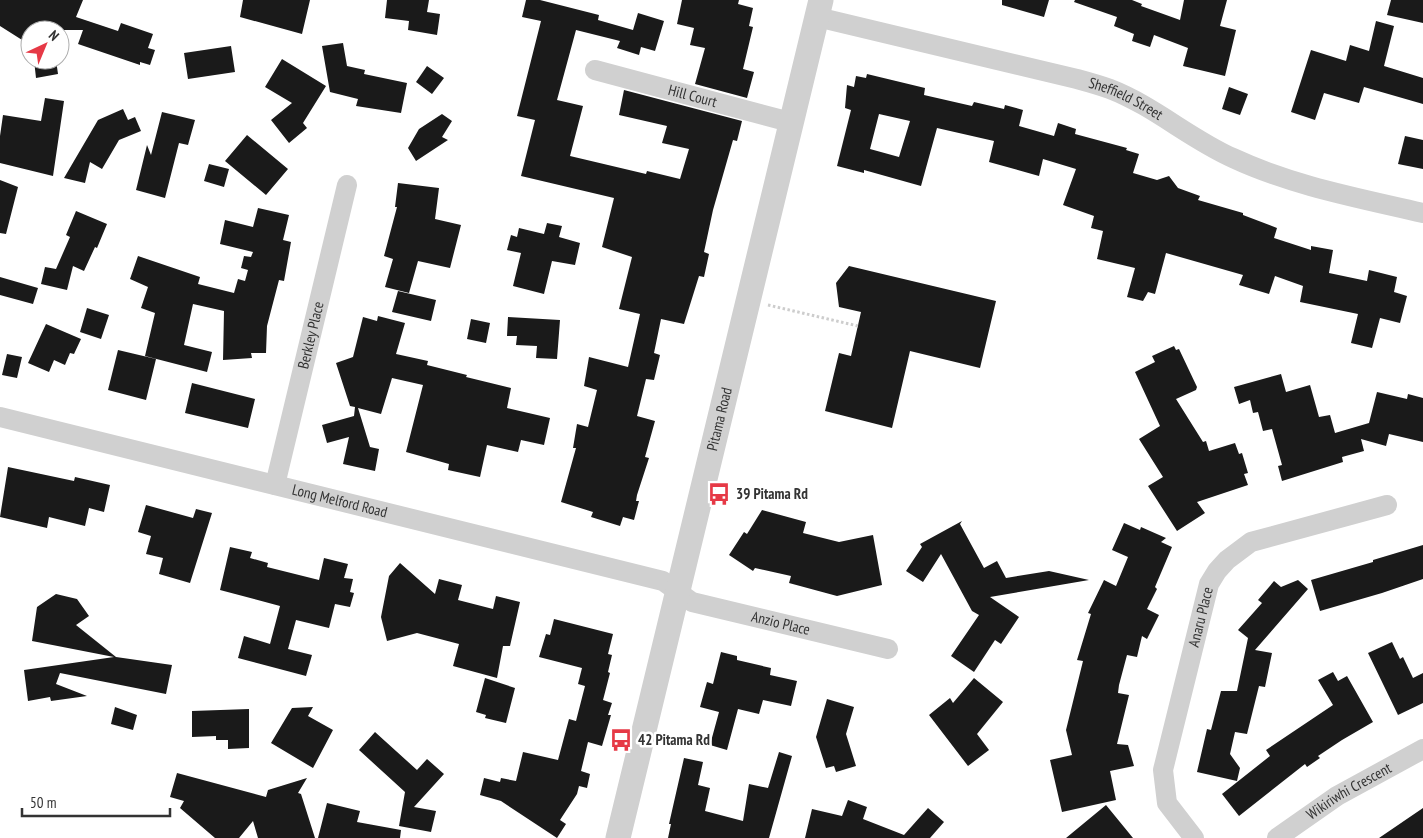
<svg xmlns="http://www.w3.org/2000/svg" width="1423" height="838" font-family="'PT Sans Narrow',sans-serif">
  <rect width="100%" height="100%" fill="#fff"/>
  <path fill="#1a1a1a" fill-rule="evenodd" d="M0,0H83L76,17L118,31L121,23L153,34L148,48L155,50L150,65L140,62V65L78,44L83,30H30V45L0,26Z
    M243,0H310L302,34L240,17Z
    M387,0H429L427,12L440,14L437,35L408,30L409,21L385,18Z
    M526,0H540L599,15L598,20L633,30L638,13L664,21L655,51L641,47L639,55L617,48L620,41L576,30L557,100L583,106L570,156L646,174L647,171L680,179L689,149L662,143L667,126L619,115L624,90L742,121L737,141L733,140L713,210L704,252L709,254L704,277L699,276L684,324L661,319L654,353L660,355L654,380L646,379L637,416L655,421L645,457L649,458L637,495L636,501H639L634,520L623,517L620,526L591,517L593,512L561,502L576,448H573L577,424L588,427L597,390L584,386L589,357L628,367L640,314L619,309L632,257L602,247L614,198L521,176L535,120L517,116L541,21L522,17Z
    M682,0H739L738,4L753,8L749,26L753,27L743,69L754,72L747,98L695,84L705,48L690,45L694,28L677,24Z
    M1002,0H1049L1044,17L1002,5Z
    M1075,0H1132L1142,4L1141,6L1180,20L1184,0H1227L1220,26L1236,30L1225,76L1183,66L1188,48L1154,35L1150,47L1132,41L1134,34L1114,26L1117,17L1074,2Z
    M1391,0H1423V23L1387,15Z
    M1376,21L1394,26L1384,66L1423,78V104L1364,87L1359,103L1324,93L1315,120L1291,112L1311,50L1346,61L1350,45L1369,51Z
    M343,43L347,66L365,70L364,74L407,83L401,113L356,106L358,99L330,92L322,46Z
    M231,46L235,72L188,79L184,53Z
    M282,59L326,86L303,123L307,128L289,143L271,120L292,103L265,87Z
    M34,60H56L58,74L36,78Z
    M427,66L444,78L432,94L416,82Z
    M867,74L925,88L924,95L972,106L974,102L1004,109L1005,105L1023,110L1019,126L1054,136L1058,123L1076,129L1075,134L1127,148L1126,150L1139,154L1133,173L1157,180L1169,176L1178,188L1200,196L1198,200L1243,213V215L1277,228L1274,238L1311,250V246L1333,250L1329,273L1367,281L1369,270L1397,277L1394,292L1407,296L1400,323L1380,318L1372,348L1351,343L1358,314L1300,302L1303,286L1275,276L1269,294L1239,285L1243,275L1166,253L1155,294L1148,292L1143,301L1127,297L1135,268L1097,259L1103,231L1091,228L1094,216L1063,205L1076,169L1043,159L1039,176L989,162L994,141L937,128L921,186L864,170V173L837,166L851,110L845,108L847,85L854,87L856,76L866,78ZM879,114L910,121L899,157L870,149Z
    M1229,87L1248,94L1240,115L1222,109Z
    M45,98L64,101L53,176L0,163V136L3,115L41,121Z
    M123,109L128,120L135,117L141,131L119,140L102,169L90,162L85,183L64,178L98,120Z
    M162,112L195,120L188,145L179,143L165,198L136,190L147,145L151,155Z
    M442,114L452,121L442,137L448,140L416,161L408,148L419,129Z
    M247,135L288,169L266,195L225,161Z
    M1405,136L1423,140V169L1398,164Z
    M209,164L229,169L224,187L204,181Z
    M0,180L18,187L6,234L0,233Z
    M398,183L439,188L435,219L461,225L450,268L418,261L409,293L385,287L393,259L384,256L397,207H395Z
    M258,208L289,215L283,240L291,242L284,281L279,280L267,326L266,353H251L252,358L223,360L224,311L193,304L184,345L212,352L207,372L145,356L155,313L141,308L148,287L130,279L138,256L200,277L198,284L234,293L238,279L245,281L248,270L241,268L244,256L251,257L253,252L220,244L225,220L253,227Z
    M76,211L107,224L97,248L95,247L84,271L73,266L67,290L41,284L45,267L56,269L70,237L66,235Z
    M547,223L562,226L559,237L580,243L575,265L552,261L544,294L513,286L521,253L507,250L511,235L517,237L519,228L544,234Z
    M849,266L996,301L980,368L910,351L892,428L825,411L839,353L851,356L861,312L839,307L836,283Z
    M0,277L38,288L33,304L0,295Z
    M398,291L436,300L431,321L392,312Z
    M87,308L109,315L101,339L80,332Z
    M378,316L405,323L396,354L428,361L427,365L467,375L466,377L511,388L507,408L550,418L544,445L521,440L518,452L487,445L480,477L448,470L449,464L406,452L423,385L392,378L381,414L358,408L370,447L379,449L375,471L343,464L349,437L327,443L322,425L354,416L355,407L350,406L336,363L353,357L363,317L377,321Z
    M508,317L560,320L557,359L536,358L537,346L516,345L517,336H507Z
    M471,319L490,323L486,343L467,339Z
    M46,324L81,339L74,354L70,353L65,365L54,360L49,372L28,363Z
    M1174,346L1176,350L1179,349L1197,387L1196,390L1176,399L1203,442L1206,441L1209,451L1235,443L1239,454L1242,453L1248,473L1244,474L1248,485L1197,502L1205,513L1177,531L1148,486L1163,477L1139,439L1160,426L1135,372L1155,362L1152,356Z
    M118,350L156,359L146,400L108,390Z
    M7,354L22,357L17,378L2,375Z
    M1281,374L1286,392L1310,385L1319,417L1330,415L1335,433L1369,423L1377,392L1407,399L1408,394L1423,398V442L1389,434L1386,446L1361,439L1364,451L1342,457L1343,462L1282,481L1278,466L1282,465L1272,429L1263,431L1258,412L1253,413L1250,400L1239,404L1234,387Z
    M192,383L255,399L248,428L185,413Z
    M8,467L74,481L75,477L110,485L104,512L89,508L85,526L49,517L47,528L0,517Z
    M146,505L193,518L196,509L212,513L190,583L159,574L163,558L146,554L151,536L138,532Z
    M762,510L806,522L803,533L839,542L873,535L882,585L837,596L789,583L791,576L755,568L753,571L729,555L744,532L747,534Z
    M962,521L960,524L984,568L997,561L1006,578L1049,571L1089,580L990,597L1019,617L1001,644L995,640L974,672L951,656L979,615L972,611L941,554L923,582L906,571L922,547L920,544Z
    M1124,523L1140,530L1141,527L1166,538L1161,542L1172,547L1155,587L1157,589L1147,609L1159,615L1147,639L1142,636L1137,657L1127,655L1119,685L1118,693L1129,695L1117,744L1128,745L1134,766L1110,771L1116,800L1062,812L1050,760L1072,755L1066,730L1083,661L1077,660L1091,614L1088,613L1104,580L1116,586L1128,557L1112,550Z
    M1423,545V579L1382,593L1320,611L1311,580L1373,562V560Z
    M230,547L252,552L250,558L268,563L267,567L319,580L324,558L348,564L344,578L353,579L350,592L354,593L350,607L335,604L329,628L296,620L288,649L312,655L306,676L238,658L244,636L270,644L280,606L220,590Z
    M400,563L435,594L439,579L462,585L458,600L493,609L496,596L520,602L510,646H503L497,678L453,666L459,644L417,633L387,641L381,617L389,576Z
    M1298,580L1308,589L1255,650L1272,653L1265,687L1259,686L1247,734L1235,732L1230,754L1240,768L1237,781L1197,772L1207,729L1211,730L1221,691H1237L1248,638L1238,630L1262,603L1258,600L1274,581L1281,587Z
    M56,594L77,599L89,616L76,625L116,657L172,665L166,694L60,673L56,684L87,696L51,701L50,697L28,701L24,670L114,657L32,641L37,607Z
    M554,619L613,634L608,654L612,655L608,672L610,673L603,700L612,703L608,715H611L602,746L588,742L581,771L590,774L587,788L579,786L577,794L560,820L566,824L557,838L501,801L480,795L484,778L500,782L501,778L516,781L523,752L558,760L569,719L576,721L585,686L578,684L582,668L539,657L546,634L550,635Z
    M1392,642L1400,659L1403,657L1413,678L1423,673V703L1398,715L1368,653Z
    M721,652L737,656V660L771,668L770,675L797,681L791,706L763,700L759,714L738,709L727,750L710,745L719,712L700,707L707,682L713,684Z
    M1333,672L1338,681L1347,676L1373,722L1342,740L1318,756L1320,758L1307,767L1305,764L1239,816L1222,794L1270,756L1266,750L1333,705L1318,680Z
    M485,678L515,688L506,723L485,718L486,715L476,712Z
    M974,678L1003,702L977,734L989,750L968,766L929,715L950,698L953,703Z
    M827,699L854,707L846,734L856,766L836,772L834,766L826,768L816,737Z
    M115,707L137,715L133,730L111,724Z
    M313,707L308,716L333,730L313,768L271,743L292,708Z
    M249,709V748L228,749V740H216V736L192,737V711Z
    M375,732L417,770L427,759L444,774L414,807L436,811L431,832L399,826L405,792L359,750Z
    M779,752L792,756L769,838H668L671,824H669L684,758L703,762L698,785L710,788L705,811L743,821L749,784L768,788Z
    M177,773L266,797L268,790L307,778L298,793L301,794L315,838H258L253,821L239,838H215L180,808L184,801L170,797Z
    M848,800L867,807L863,819L904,835L928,808L944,822L930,838H805L812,809L842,816Z
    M327,803L360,811L357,822L401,830L400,838H318Z
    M1106,805L1133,838H1066Z
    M1423,808V838H1379Z"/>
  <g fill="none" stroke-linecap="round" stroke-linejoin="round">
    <path stroke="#cdcdcd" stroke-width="3" stroke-dasharray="2.5 2.5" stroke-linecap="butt" d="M768,305L858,326"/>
    <g stroke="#d0d0d0" stroke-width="20">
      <path id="s1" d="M817,17L1077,79C1088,82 1099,85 1110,89C1154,106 1190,139 1233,158C1293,186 1359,198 1423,213"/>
      <path id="s2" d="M595,70L790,122"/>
      <path id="s3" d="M0,417L663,581L692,602L888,649"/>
      <path id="s4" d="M275,485L347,185"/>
      <path id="s5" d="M1194,838L1167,803L1163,770L1209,584L1217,571L1227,560L1251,542L1387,505"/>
      <path id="s6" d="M1277,838L1337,796L1423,749"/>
    </g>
    <path stroke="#d0d0d0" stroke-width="25" id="s7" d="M618,838L821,0"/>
  </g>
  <defs>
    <symbol id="bus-bare" viewBox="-9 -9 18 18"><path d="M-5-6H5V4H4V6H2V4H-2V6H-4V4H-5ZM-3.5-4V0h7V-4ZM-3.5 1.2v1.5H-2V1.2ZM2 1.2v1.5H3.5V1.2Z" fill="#e63946" stroke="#fff" stroke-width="2.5" paint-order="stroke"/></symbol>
  </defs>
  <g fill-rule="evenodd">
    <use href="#bus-bare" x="703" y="478" width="32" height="32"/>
    <use href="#bus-bare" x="605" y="724" width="32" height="32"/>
  </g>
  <g text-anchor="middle" stroke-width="5" stroke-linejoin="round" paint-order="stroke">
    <g font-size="15" fill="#333" stroke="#fff">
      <text dy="5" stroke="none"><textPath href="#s2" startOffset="101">Hill Court</textPath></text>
      <text dy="5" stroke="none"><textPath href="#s1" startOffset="320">Sheffield Street</textPath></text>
      <text dy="5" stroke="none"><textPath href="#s4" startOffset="154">Berkley Place</textPath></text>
      <text dy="5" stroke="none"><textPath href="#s7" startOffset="431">Pitama Road</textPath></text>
      <text dy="5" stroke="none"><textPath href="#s3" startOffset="350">Long Melford Road</textPath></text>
      <text dy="5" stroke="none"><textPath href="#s5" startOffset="235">Anaru Place</textPath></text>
      <text dy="5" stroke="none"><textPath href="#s3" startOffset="810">Anzio Place</textPath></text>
      <text dy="5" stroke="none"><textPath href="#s6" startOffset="86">Wikiriwhi Crescent</textPath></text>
    </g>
    <g font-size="15" font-weight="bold" fill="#333" stroke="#fff" text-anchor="start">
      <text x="736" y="499">39 Pitama Rd</text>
      <text x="638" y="745">42 Pitama Rd</text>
    </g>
  </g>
  <g transform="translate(45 45) rotate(44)"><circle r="24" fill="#ffffff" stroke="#adadad"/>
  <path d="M0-4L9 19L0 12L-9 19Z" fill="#e63946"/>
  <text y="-8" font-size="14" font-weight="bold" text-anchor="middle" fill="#333333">N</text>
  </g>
  <path d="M22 808v8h148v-8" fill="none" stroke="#333333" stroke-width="2.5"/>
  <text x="30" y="808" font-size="15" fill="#333333" stroke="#ffffff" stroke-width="4" paint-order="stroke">50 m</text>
</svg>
